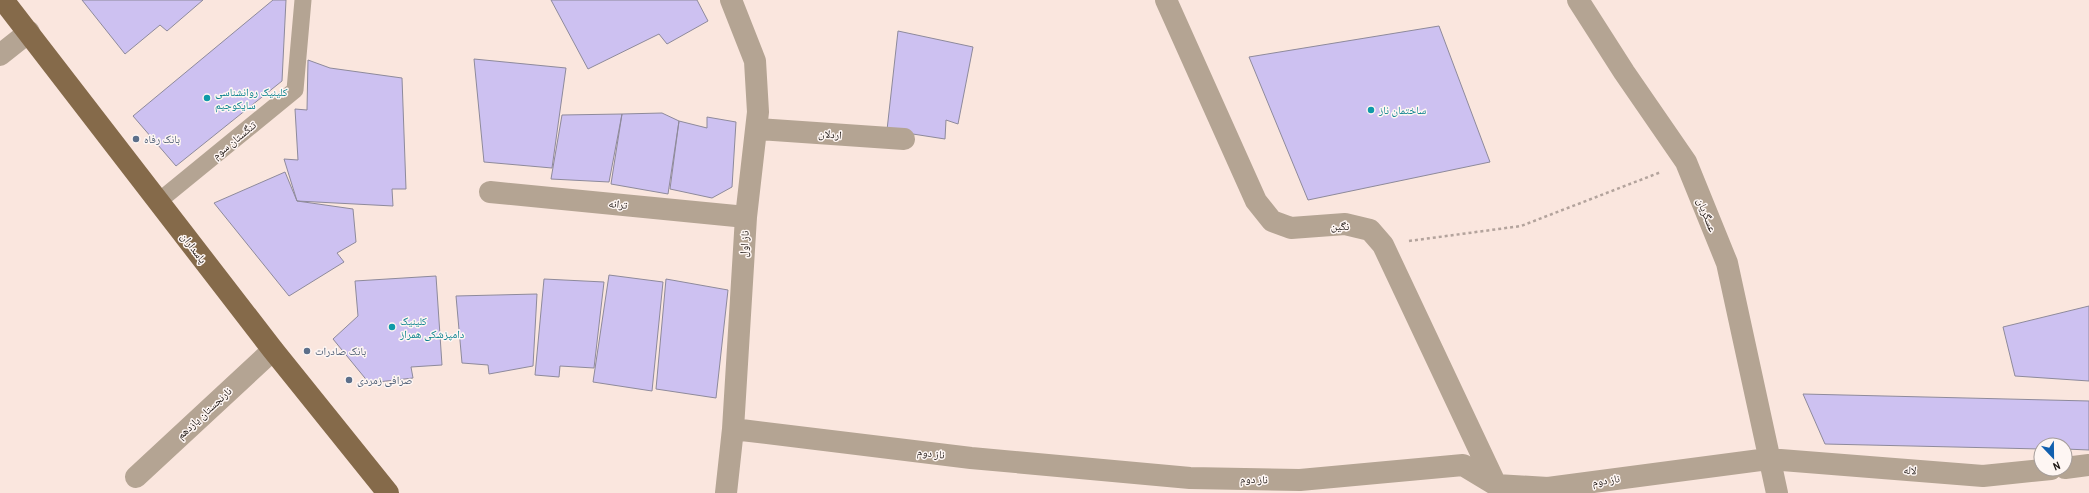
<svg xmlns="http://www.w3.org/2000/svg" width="2089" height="493" font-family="'Archivo Narrow','Noto Naskh Arabic',sans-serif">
  <rect width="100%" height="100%" fill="#fae6de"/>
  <path fill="#cdc1f1" stroke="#8e8a9b" d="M82,0H203L167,31L160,25L125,54Z
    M273,0H286L282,81L176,166L133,116Z
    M551,0H697L708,21L667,44L659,34L588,69Z
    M1439,26L1490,162L1308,200L1249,57Z
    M898,31L973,47L958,124L946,120L945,139L887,130Z
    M474,59L566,68L552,168L484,162Z
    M308,60L330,68L402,78L406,189H392L393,206L297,201L284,159L298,160L295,109L307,110Z
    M662,113L679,121L668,194L611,184L622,114Z
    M622,114L609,182L551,179L562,115Z
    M707,117L736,122L732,187L712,198L670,189L679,121L707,128Z
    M285,172L297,201L353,209L356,242L337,253L344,262L289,296L214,203Z
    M609,275L663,282L652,391L593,382Z
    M436,276L442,365L411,367L413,378L369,383L333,339L358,316L355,281Z
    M544,279L604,282L594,368L560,366L559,377L535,375Z
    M666,279L728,290L716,398L656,389Z
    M537,294L533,366L489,374L488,365L462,363L456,296Z
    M2089,306V381L2015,376L2003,327Z
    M1803,394L2089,401V450L2065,449V445H2041V449L1825,444Z"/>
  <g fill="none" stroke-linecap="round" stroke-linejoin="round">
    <path stroke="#b3a39c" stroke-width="2.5" stroke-dasharray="3 3" stroke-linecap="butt" d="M1409,241L1521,226L1661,172"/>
    <path stroke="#b4a493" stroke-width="17" d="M159,201L295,90L303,0"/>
    <path stroke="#b4a493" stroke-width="22" d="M1166,0L1256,201L1272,221L1291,228L1345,224L1370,230L1383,245L1496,485
      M1578,0L1624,72L1686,162L1727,263L1777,493
      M0,55L29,32
      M757,129L904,139
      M490,192L746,217
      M733,429L971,458L1190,478L1300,480L1463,465L1496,485L1548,488L1768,459L1983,476L2051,469
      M2065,468L2089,465
      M136,477L273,350
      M726,493L733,429L746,217L758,112L755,61L731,0"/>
    <path stroke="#856a4a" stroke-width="22" d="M3,0L273,350L388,493"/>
  </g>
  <g fill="#0f9aa8" stroke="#fef6f3" stroke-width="1.5">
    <circle cx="207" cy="98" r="4"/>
    <circle cx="1371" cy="110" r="4"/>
    <circle cx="392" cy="327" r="4"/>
  </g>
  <g fill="#5c6f8a" stroke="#fef6f3" stroke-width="1.5">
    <circle cx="136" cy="139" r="4"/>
    <circle cx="307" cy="351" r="4"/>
    <circle cx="349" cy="380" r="4"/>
  </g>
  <g text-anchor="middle" stroke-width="3" stroke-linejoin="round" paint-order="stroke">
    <g font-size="11" fill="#0d838f" stroke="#fef6f3" text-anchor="start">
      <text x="215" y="96">کلینیک روانشناسی<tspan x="215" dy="13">سایکوجیم</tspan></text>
      <text x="1379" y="114">ساختمان ناز</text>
      <text x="400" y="325">کلینیک<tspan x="400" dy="13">دامپزشکی همراز</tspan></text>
    </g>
    <g font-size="11" fill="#1d1613" stroke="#fef6f3">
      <text transform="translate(830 134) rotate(4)" y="4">اردلان</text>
      <text transform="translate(234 140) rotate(-39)" y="4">تنگستان سوم</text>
      <text transform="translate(618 204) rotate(6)" y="4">ترانه</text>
      <text transform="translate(1707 215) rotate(68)" y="4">عسگریان</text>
      <text transform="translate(1340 226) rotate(1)" y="4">نگین</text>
      <text transform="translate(744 244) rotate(-87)" y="4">ناز اول</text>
      <text transform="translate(194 248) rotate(53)" y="4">پاسداران</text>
      <text transform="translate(204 413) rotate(-43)" y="4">نارنجستان یازدهم</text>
      <text transform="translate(931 453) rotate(7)" y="4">ناز دوم</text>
      <text transform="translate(1910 470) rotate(5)" y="4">لاله</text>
      <text transform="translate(1254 479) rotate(1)" y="4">ناز دوم</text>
      <text transform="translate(1606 480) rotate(-8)" y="4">ناز دوم</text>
    </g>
    <g font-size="11" fill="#4e5e75" stroke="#fef6f3" text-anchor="start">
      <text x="144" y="143">بانک رفاه</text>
      <text x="315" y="355">بانک صادرات</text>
      <text x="357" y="384">صرافی زمردی</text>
    </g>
  </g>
  <g transform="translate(2053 457) rotate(158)"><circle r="19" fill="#fef6f3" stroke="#a49c99"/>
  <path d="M0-3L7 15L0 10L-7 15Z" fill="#115fae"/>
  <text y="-6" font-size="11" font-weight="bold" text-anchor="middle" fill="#1d1613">N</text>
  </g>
</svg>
